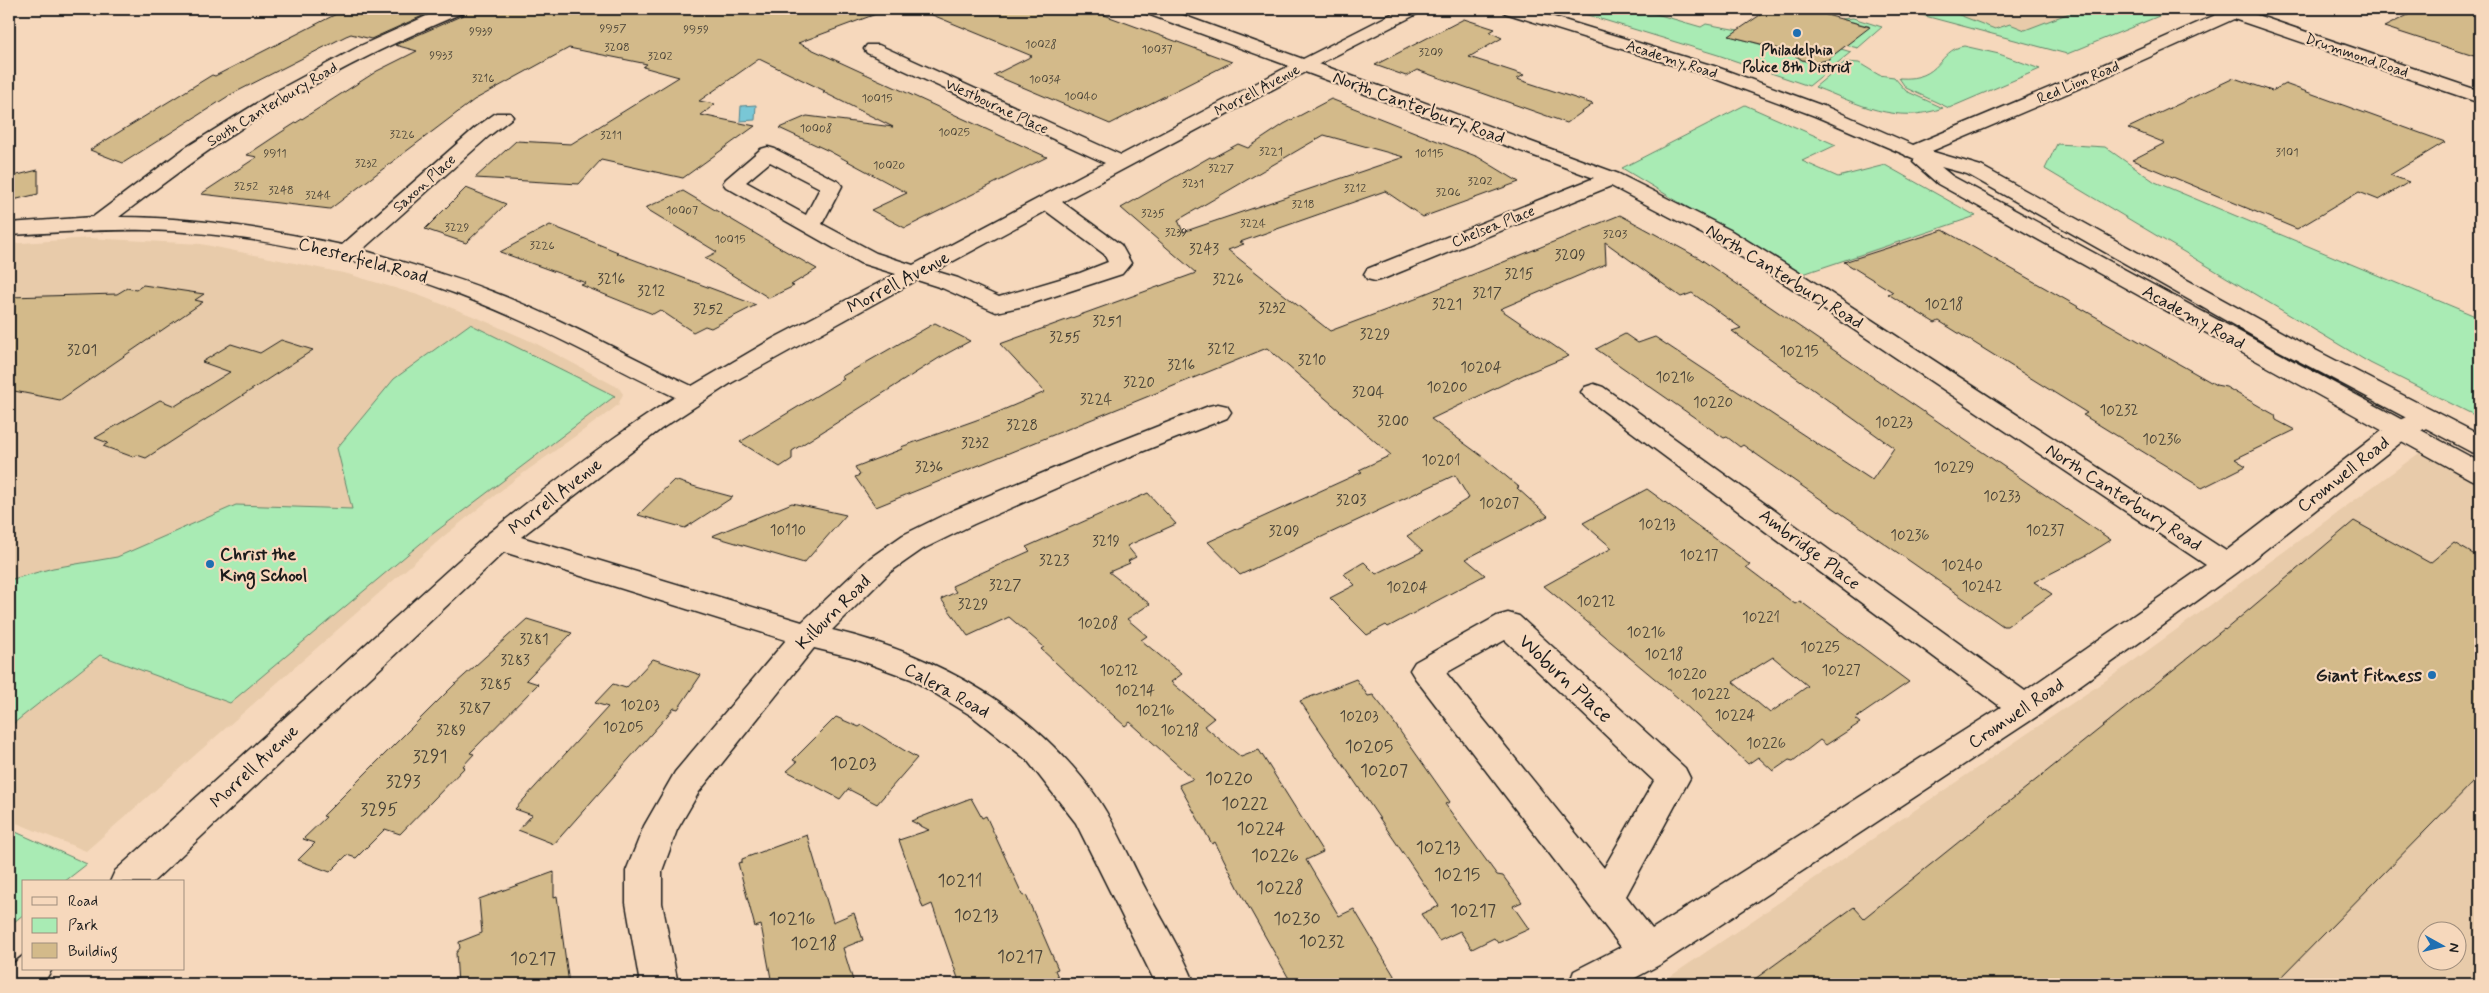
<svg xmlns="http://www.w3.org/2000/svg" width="2489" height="993" font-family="Mynerve,sans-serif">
  <rect width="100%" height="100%" fill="#f6d8bc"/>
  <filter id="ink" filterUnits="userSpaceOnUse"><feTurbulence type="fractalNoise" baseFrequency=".02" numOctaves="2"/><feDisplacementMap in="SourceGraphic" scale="10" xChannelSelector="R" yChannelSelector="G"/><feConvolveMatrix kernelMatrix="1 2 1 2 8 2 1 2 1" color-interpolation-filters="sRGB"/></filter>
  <g filter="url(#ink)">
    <path fill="#e8cbaa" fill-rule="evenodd" d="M1899,9H2174L2067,54Z
      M89,238L201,244L348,274L418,295L478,318L537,344L619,388L623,394L618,405L609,412L518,477L444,536L86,851L9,820V244Z
      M2422,451L2480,483V984H1659L2121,670ZM2426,930H2456V960H2426Z"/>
    <path fill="#a9ebb4" stroke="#628468" d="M1568,9H1639L1701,27L1706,24L1738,30L1730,36L1792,53C1799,62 1818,66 1828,60C1832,57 1836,52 1841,49L1851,52L1809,86L1718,55Z
      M1899,9H1944L1995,29L2010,24L2025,30L2080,9H2176L2067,54Z
      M1853,18L1882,27L1858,48L1845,45L1869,26L1841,19Z
      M1964,46L1999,54L2040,69L1949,108L1906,88L1899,78C1943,81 1937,50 1964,46Z
      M1845,62L1859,63L1879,75L1894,77L1906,91L1943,108C1895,125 1859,104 1815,87Z
      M1745,105L1836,145L1802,161L1838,177L1885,165L1976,216L1800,275L1622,168Z
      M2057,144L2105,147L2155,182L2480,318V418L2370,363L2045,169Z
      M470,324L615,396L426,539L230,703L100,655L9,727V580L53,568L117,557L236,505L352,509L337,448L394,379Z
      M9,829L87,864L64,882H24V914L9,926Z"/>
    <path fill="#79c7d6" stroke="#54838c" d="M756,105L755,120L740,121L741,106Z"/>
    <path fill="#d3ba8a" stroke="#1c1c1c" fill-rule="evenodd" d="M346,9H438L371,39L351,34L346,36L230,95L123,163L90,150L212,75L215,76Z
      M466,9H883L884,11L798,43L1047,157L905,228L871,210L907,193L829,151L779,128L807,116L893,127L823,92L825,91L759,59L699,101L715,104L701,115L755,126L683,178L601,160L579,184L475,178L516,141L571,144L679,77L643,67L647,64L569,48L474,100L330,209L201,194L257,157L247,155L280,133L377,71L417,51L395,45L463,15Z
      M918,9H1088L1232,62L1110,124L994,75L1032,56Z
      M1769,9H1805L1870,27L1827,60L1818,62L1802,60L1792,52L1729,36Z
      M2420,9H2480V58L2384,27Z
      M1464,19L1495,29L1490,32L1502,38L1469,57L1524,75L1517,79L1593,104L1567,123L1417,70L1406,76L1375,65Z
      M2234,78L2272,91L2285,84L2445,142L2390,175L2409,182L2379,200L2359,192L2297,229L2132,160L2165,143L2128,128Z
      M1331,99L1478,157L1519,182L1423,217L1385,191L1240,242L1244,244L1228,250L1330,331L1418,298L1417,297L1620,215L1699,258L2111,540L2085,556L2034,582L2052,594L2007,626H2003L1743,445L1740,447L1727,437L1724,438L1596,349L1625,334L1638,343L1655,337L1872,480L1894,448L1732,331L1741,328L1692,293L1681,297L1605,242L1606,264L1500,309L1569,356L1525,374L1431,419L1483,457L1519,487L1517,488L1548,516L1466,559L1485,575L1388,627L1386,625L1367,635L1330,598L1355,585L1344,574L1364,562L1376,574L1423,551L1407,536L1469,498L1455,475L1240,575L1208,542L1362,472L1359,470L1391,455L1267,348L876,507L855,477L860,475L855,467L902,449L901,447L996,413L1045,392L1000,344L1196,273L1121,208L1210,157L1212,158L1238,144L1248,148L1284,124ZM1324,135L1404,157L1183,232L1178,220Z
      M38,170V194L9,201V177Z
      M466,188L506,204L466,243L425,229Z
      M683,191L761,237L817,269L791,285L794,286L769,298L705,258L717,252L645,208Z
      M550,225L618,252L616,253L756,305L711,328L705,326L693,332L660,310L653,314L581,285L586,283L500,252Z
      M1943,230L2216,385L2226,387L2259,406L2275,415L2276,420L2295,430L2235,459L2246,466L2202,488L2083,415L2087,413L1939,321L1935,323L1888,294L1893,292L1844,262Z
      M143,285L204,294L195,300L203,302L60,400L9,390V297L117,294L127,288L136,290Z
      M935,323L970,341L939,358L792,451V459L780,467L740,442L844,379L841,377Z
      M281,340L313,350L146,458L137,455L133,457L103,446L108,443L95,438L160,400L175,406L230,372L202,362L231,344L260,353Z
      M674,480L696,487L733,497L685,528L638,515Z
      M1647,489L1739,556L1750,565L1746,567L1795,604L1800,601L1909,682L1855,719L1860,723L1826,745L1820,740L1793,761L1789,760L1773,771L1758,757L1748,764L1678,698L1544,586L1612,548L1583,523ZM1773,657L1808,686L1770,713L1733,682Z
      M1148,493L1176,524L1127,546L1136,557L1128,561L1130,563L1109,572L1150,604L1127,619L1147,636L1141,640L1182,674L1171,682L1214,718L1204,726L1241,757L1259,750L1323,852L1306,860L1339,916L1354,909L1399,984H1292L1243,897L1215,842L1212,844L1179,785L1193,779L1130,722L1125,726L1094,698L1041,649L1044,647L1009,617L968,636L941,599L956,592L952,586L1030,551L1026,547Z
      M792,503L846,515L804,563L712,536Z
      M2354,521L2430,563L2454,543L2480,558V775L2275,984H1748L1854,907L1864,918L2224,629L2225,630Z
      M527,619L572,633L526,680L538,684L470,753L474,754L463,766L465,767L400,834L385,829L356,858L347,855L330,872L298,860L315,843L303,839L326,817L323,816L454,685Z
      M653,659L701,675L678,709L674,708L554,844L518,830L532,815L515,809L608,707L595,703L613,684L626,688Z
      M1356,679L1368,696L1373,695L1385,710L1450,802L1445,804L1497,875L1503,876L1522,902L1513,906L1529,929L1498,943L1494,938L1472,949L1460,931L1439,941L1421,914L1439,906L1300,701Z
      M836,717L859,727L862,725L917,758L877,804L848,789L840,799L787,771L797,762L793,760Z
      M971,798L982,818L986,816L1023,896L1026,895L1058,969L1055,970L1061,984H960L932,904L923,908L899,840L929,830L911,821Z
      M807,835L833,922L854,913L863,940L843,948L854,984H772L761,925L755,927L738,863L742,862V859Z
      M554,872V897L557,896L569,984H458L456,953L460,948L459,942L482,933L479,899Z"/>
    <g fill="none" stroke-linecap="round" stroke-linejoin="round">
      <defs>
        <path id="minor" d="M442,9H464L462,13C381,47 303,87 230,136C192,161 156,189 119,217C195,217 268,229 342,245L475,128L496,113H510L513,117L489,136L362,250C406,263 450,275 493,292C561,318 626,355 692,386L774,338L896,274L860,263L726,187L723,183L726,179L761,149L768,147L775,149L839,182L842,186L822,224L876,253L913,265L1105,163L867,53L864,49L867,45H879L1121,155L1289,66L1145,13L1143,9H1166L1303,59L1401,9H1421L1419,13L1319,64L1619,174L1730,230L1806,277L2226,551L2391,424L2417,412L2426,410L2435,412L2439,418L2435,424L2409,436L2237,572L2036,717L1661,964L1624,984H1569L1574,971L1621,947L1415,678L1410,670L1415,662L1497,616L1508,613L1519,616L1685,768L1690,778L1626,896L1652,929L2001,707L1585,397L1581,392L1585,387L1594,384L1603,387L2025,691L2206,565L1790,287L1714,240L1611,186L1383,279L1375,281L1367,279L1364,274L1367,269L1594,178L1305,72L1062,202L1121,245L1131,263L1122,274L1024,306L996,312L942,288L917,280L731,383L661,429L521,537L802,622L870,558L903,535L954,510L1098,450L1209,406L1218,404L1227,406L1231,412L1227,418L1116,462L974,524L923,549L890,572L832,630C939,655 1037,710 1100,802C1117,828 1130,859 1144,886C1161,918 1182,951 1195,984H1156L1076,823L1027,760L972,716L911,679L851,657L814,648L699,792L677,830L662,871V903L678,984H640L626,903V871L644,826L675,772L786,640L504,552L153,882H110L115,871L489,533C549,485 610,438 675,397C609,365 545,329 477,302C372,260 258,233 145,230C99,229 54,233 9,235V223L93,217L185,148L273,93L360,46ZM770,162L820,188L806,215L746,182ZM1046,211L1104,254L1108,262L1080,273L999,297L958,278L935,271ZM1505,640L1654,781L1604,868L1446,673Z
          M2229,9H2250L2248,12L2480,91V103L2234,19L2094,82L1920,156H1906L1903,152L1906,148L2082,74Z
          M24,955V969H52L43,984H9V967Z"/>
        <path id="major" d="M1503,9H1528L1714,66L1829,108L1920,148L1981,166L2294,339L2480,435V454L2471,452L2276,349L1967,174L1941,167L1952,176L2480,462V482L2470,479L1938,184L1913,162L1915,159L1815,116L1702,74L1505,13Z"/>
      </defs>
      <use href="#minor" stroke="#1c1c1c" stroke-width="3"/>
      <use href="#major" stroke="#1c1c1c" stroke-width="3"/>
      <use href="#minor" fill="#f6d8bc" fill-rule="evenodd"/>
      <use href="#major" fill="#f6d8bc" fill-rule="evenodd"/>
    </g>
  </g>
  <g fill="#1f6fb2" stroke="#f6d8bc" stroke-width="2">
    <circle cx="1797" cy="33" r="5"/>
    <circle cx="210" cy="564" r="5"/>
    <circle cx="2432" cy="675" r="5"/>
  </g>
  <g text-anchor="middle" stroke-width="4.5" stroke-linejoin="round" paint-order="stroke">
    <g font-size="12" fill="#4a4438">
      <text x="613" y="32">9957</text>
      <text x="696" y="33">9959</text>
      <text x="481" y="35">9939</text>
      <text x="1041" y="48">10028</text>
      <text x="617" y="51">3208</text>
      <text x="1157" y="53">10037</text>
      <text x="1431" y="56">3209</text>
      <text x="441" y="59">9933</text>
      <text x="660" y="60">3202</text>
      <text x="483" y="82">3216</text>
      <text x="1045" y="83">10034</text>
      <text x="1081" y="100">10040</text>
      <text x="877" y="102">10015</text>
      <text x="816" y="132">10008</text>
      <text x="954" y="136">10025</text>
      <text x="402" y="138">3226</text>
      <text x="611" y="139">3211</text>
      <text x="1271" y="155">3221</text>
      <text x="2287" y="156">3101</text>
      <text x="275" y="157">9911</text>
      <text x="1429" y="157">10115</text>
      <text x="366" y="167">3232</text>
      <text x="889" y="169">10020</text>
      <text x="1221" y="172">3227</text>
      <text x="1480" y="185">3202</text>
      <text x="1193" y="187">3231</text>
      <text x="246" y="190">3252</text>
      <text x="1355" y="192">3212</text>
      <text x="281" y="194">3248</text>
      <text x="1448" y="196">3206</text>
      <text x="318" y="199">3244</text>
      <text x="1303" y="208">3218</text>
      <text x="682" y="214">10007</text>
      <text x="1153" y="217">3235</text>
      <text x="1253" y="227">3224</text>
      <text x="457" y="231">3229</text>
      <text x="1176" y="236">3239</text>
      <text x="1615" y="238">3203</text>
      <text x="730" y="243">10015</text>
      <text x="542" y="249">3226</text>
    </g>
    <g font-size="15" font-weight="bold" fill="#1c1c1c" stroke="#f6d8bc">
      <text x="1797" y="55">Philadelphia<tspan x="1797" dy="17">Police 8th District</tspan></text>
    </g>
    <g font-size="15" fill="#1c1c1c" stroke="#f6d8bc">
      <text transform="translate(2357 55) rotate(19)" y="5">Drummond Road</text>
      <text transform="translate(1672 59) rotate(18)" y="5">Academy Road</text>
      <text transform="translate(2078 82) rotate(-23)" y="5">Red Lion Road</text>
      <text transform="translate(1257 90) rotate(-28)" y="5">Morrell Avenue</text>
      <text transform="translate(272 104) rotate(-31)" y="5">South Canterbury Road</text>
      <text transform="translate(997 106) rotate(25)" y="5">Westbourne Place</text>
      <text transform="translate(424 183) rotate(-42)" y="5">Saxon Place</text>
      <text transform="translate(1493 226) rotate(-22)" y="5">Chelsea Place</text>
    </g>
    <g font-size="15" fill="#4a4438">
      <text x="1204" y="254">3243</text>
      <text x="1570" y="260">3209</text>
      <text x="1519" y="279">3215</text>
      <text x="611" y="284">3216</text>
      <text x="1228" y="284">3226</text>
      <text x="651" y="296">3212</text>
      <text x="1487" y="298">3217</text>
      <text x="1447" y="309">3221</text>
      <text x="1944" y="309">10218</text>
      <text x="1272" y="313">3232</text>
      <text x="708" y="314">3252</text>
      <text x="1107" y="326">3251</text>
      <text x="1375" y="339">3229</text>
      <text x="1065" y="342">3255</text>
      <text x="1221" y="354">3212</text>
      <text x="82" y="355">3201</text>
      <text x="1799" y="356">10215</text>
      <text x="1312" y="365">3210</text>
      <text x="1181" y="370">3216</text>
      <text x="1481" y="372">10204</text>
      <text x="1675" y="382">10216</text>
      <text x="1139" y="387">3220</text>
      <text x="1447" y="392">10200</text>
      <text x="1368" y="397">3204</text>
      <text x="1096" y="404">3224</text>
      <text x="1713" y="407">10220</text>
      <text x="2119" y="415">10232</text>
      <text x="1393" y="426">3200</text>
      <text x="1894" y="427">10223</text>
      <text x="1022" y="430">3228</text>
      <text x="2162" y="444">10236</text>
      <text x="975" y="448">3232</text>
      <text x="1441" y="465">10201</text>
      <text x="929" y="472">3236</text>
      <text x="1954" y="472">10229</text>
      <text x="2002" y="501">10233</text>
      <text x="1351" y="505">3203</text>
      <text x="1499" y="508">10207</text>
      <text x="1657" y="529">10213</text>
      <text x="788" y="535">10110</text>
      <text x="2045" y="535">10237</text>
      <text x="1284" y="536">3209</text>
      <text x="1910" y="540">10236</text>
      <text x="1106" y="546">3219</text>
      <text x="1699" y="560">10217</text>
      <text x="1054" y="565">3223</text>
      <text x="1962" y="570">10240</text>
      <text x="1005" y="590">3227</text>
      <text x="1982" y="591">10242</text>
      <text x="1407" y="592">10204</text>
      <text x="1596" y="606">10212</text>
      <text x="973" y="609">3229</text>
      <text x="1761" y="622">10221</text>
      <text x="1098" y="628">10208</text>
      <text x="1646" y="637">10216</text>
      <text x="534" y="644">3281</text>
      <text x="1820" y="652">10225</text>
      <text x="1664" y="659">10218</text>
      <text x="515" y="665">3283</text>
      <text x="1119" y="675">10212</text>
      <text x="1841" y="675">10227</text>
      <text x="1687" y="679">10220</text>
      <text x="496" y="689">3285</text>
      <text x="1135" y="695">10214</text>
      <text x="1711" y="699">10222</text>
      <text x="640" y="710">10203</text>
      <text x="475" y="713">3287</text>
      <text x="1155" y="715">10216</text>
      <text x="1735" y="720">10224</text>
      <text x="1359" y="721">10203</text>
      <text x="623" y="732">10205</text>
      <text x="451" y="735">3289</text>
      <text x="1180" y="735">10218</text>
      <text x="1766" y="748">10226</text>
    </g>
    <g font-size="18" fill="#1c1c1c" stroke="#f6d8bc">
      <text transform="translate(1419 107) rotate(20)" y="6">North Canterbury Road</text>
      <text transform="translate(363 260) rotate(15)" y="6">Chesterfield Road</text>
      <text transform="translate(1785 276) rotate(32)" y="6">North Canterbury Road</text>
      <text transform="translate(898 282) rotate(-28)" y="6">Morrell Avenue</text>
      <text transform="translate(2194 317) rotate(29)" y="6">Academy Road</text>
      <text transform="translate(2343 474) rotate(-38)" y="6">Cromwell Road</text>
      <text transform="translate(555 496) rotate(-38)" y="6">Morrell Avenue</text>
      <text transform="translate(2124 497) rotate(33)" y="6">North Canterbury Road</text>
      <text transform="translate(1810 549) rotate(37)" y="6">Ambridge Place</text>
      <text transform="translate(833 612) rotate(-45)" y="6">Kilburn Road</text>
      <text transform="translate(947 690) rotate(29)" y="6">Calera Road</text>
      <text transform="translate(2016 713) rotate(-34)" y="6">Cromwell Road</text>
      <text transform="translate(254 766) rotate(-43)" y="6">Morrell Avenue</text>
    </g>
    <g font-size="18" font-weight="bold" fill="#1c1c1c" stroke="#f6d8bc" text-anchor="start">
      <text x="220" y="560">Christ the<tspan x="220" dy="21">King School</tspan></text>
      <text x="2422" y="681" text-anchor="end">Giant Fitness</text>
    </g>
    <g font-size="18" fill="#4a4438">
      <text x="1369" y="752">10205</text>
      <text x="430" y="762">3291</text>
      <text x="853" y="769">10203</text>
      <text x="1384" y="776">10207</text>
      <text x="1229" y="784">10220</text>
      <text x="403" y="787">3293</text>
      <text x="1245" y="809">10222</text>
      <text x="379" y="815">3295</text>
      <text x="1261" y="834">10224</text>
      <text x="1438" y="853">10213</text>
      <text x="1275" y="861">10226</text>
      <text x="1457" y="880">10215</text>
      <text x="960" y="886">10211</text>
      <text x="1280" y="893">10228</text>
      <text x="1473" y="916">10217</text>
      <text x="976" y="921">10213</text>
      <text x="792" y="924">10216</text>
      <text x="1297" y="924">10230</text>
      <text x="1322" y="947">10232</text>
      <text x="814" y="949">10218</text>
      <text x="1020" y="962">10217</text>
      <text x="533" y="964">10217</text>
    </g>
    <g font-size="21" fill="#1c1c1c" stroke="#f6d8bc">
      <text transform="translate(1566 678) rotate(43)" y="7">Woburn Place</text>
    </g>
  </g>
  <rect width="2489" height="993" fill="none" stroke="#f6d8bc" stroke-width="30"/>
  <rect x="15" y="15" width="2459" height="963" fill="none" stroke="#1c1c1c" stroke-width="2" filter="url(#ink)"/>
  <rect x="22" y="880" width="162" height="90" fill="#f6d8bc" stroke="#9f8d7c"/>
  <rect x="32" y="897" width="25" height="8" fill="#f6d8bc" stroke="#9f8d7c"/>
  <text x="68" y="906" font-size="15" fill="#1c1c1c">Road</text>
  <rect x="32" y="918" width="25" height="15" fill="#a9ebb4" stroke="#9f8d7c"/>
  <text x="68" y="930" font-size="15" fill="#1c1c1c">Park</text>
  <rect x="32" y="943" width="25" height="15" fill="#d3ba8a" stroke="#9f8d7c"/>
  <text x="68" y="956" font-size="15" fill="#1c1c1c">Building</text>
  <g transform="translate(2442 946) rotate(98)"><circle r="24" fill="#f6d8bc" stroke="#9f8d7c"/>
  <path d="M0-4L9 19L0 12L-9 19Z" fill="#1f6fb2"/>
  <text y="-8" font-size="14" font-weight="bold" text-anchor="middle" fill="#1c1c1c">N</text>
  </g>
</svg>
